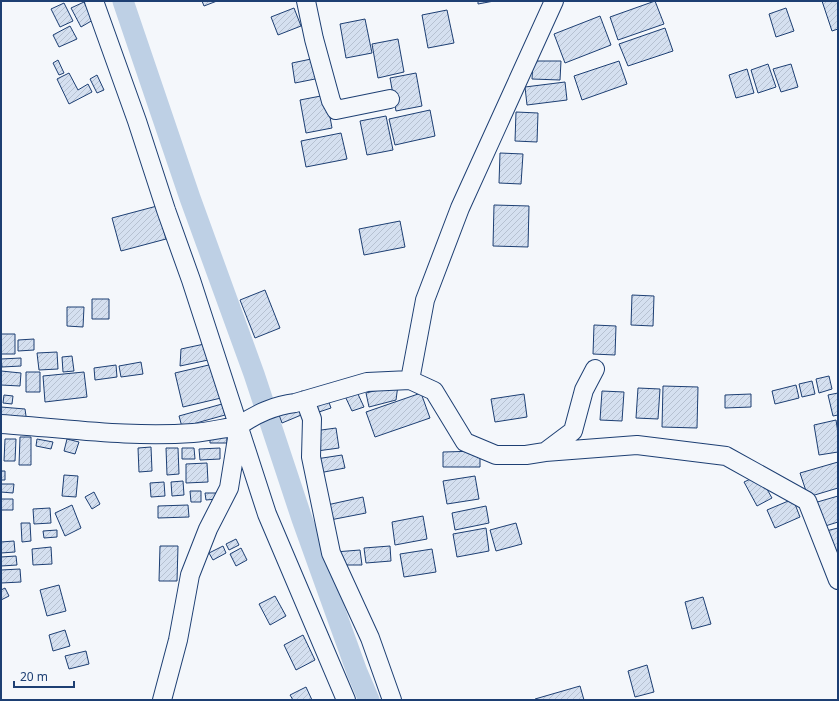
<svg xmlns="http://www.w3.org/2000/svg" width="839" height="701" font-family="'Noto Sans',sans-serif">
  <defs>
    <pattern id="building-hatch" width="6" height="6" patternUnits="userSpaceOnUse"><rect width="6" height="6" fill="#d5e0f0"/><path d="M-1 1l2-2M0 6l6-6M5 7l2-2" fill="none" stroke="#b6c1d1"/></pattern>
  </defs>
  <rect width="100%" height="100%" fill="#f4f7fb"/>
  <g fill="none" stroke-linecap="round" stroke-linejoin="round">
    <path stroke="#bed0e5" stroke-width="21" d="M123,1L190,198L254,374L302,519L357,672L369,700"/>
  </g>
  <path fill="url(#building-hatch)" stroke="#1d3f73" d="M202,1H217L204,6Z
    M478,1H494L478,4Z
    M655,1L664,24L618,40L610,17Z
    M822,1H838V29L832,31Z
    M84,2L93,20L81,27L71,8Z
    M64,3L73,21L60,27L51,9Z
    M294,8L301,26L278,35L271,17Z
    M786,8L794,31L776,37L769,14Z
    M447,10L454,43L428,48L422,15Z
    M600,16L611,45L565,63L554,34Z
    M365,19L372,53L346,58L340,24Z
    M70,26L77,39L59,47L53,35Z
    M665,28L673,51L628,66L619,44Z
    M398,39L404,72L378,78L372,44Z
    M316,58L320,78L295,83L292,63Z
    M58,60L64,73L59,75L53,63Z
    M533,61H561L560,80L532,79Z
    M619,61L627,84L582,100L574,76Z
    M768,64L776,87L758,93L751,70Z
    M791,64L798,87L781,92L773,69Z
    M747,69L754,93L736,98L729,75Z
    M69,73L78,90L88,84L92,92L69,104L57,79Z
    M416,73L422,106L396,111L390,78Z
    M97,75L104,90L97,93L90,79Z
    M565,82L567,100L527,105L525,87Z
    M326,95L332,128L306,133L300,100Z
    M430,110L435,136L395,145L389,119Z
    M516,112L538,113L537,142L515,141Z
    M386,116L393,150L367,155L360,121Z
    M341,133L347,159L306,167L301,141Z
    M500,153L523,154L521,184L499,183Z
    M494,205L529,206L528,247L493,246Z
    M157,206L166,239L121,251L112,218Z
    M400,221L405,247L364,255L359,229Z
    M265,290L280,328L255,338L240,300Z
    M632,295L654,296L653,326L631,325Z
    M92,299H109V319H92Z
    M67,307H84L83,327L67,326Z
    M594,325L616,326L615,355L593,354Z
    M1,334H15V354H1Z
    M34,339V350L18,351V340Z
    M209,343L213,359L180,366L181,349Z
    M57,352L58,369L39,370L37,353Z
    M72,356L74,371L63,372L62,357Z
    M21,358V366L2,367L1,359Z
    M141,362L143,374L121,377L119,366Z
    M213,364L221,398L183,407L175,373Z
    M116,365L117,377L95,380L94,368Z
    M1,371L21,373L20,386L1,385Z
    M26,372H40V392H26Z
    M84,372L87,397L45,402L43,376Z
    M829,376L832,389L819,393L816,379Z
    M812,381L815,394L802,397L799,384Z
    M398,385L396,400L369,407L366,393Z
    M796,385L799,398L775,404L772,391Z
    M663,386L698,387L697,428L662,427Z
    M638,388L660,389L658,419L636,418Z
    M602,391L624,392L622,421L600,420Z
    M357,392L364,407L352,411L344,394Z
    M421,393L430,418L375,437L366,412Z
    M838,393V415L833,416L828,395Z
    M524,394L527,417L495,422L491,399Z
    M751,394V407L725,408V395Z
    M4,395L13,396L12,404L3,403Z
    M327,397L331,408L319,412L315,401Z
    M302,402L306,413L282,423L278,412Z
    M222,404L225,415L182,427L179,416Z
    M1,407L25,409L27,423L1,421Z
    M836,420L838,433V452L819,455L814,425Z
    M336,428L339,448L317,451L314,431Z
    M20,437H31V465H19Z
    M227,437V443H210V438Z
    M5,439H16L15,461H4Z
    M37,439L53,442L51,449L36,446Z
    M67,439L79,442L75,454L64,451Z
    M151,447L152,471L139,472L138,448Z
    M166,448H178L179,474L167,475Z
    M182,448H194L195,459H182Z
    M220,448V459L200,460L199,449Z
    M480,451V467H443V452Z
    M342,455L345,468L319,473L316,459Z
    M838,462V488L808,497L800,473Z
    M207,463L208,482L186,483V464Z
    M1,471H5V480H1Z
    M64,475L78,476L76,497L62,496Z
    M759,475L772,498L757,506L744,482Z
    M475,476L479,499L447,504L443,481Z
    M183,481L184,495L172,496L171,482Z
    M164,482L165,496L151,497L150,483Z
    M1,484H14L13,493L1,492Z
    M190,491H201V502H191Z
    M94,492L100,504L92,509L85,497Z
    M205,493H216L217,499L206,500Z
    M838,496V522L822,527L814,503Z
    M363,497L366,513L330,520L327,505Z
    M1,499H13V510H1Z
    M793,499L800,517L775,528L767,510Z
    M72,505L81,528L65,536L55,513Z
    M188,505L189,517L158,518V506Z
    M486,506L489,523L455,530L452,513Z
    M50,508L51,523L34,524L33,509Z
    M423,516L427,539L395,545L392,522Z
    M21,523H30L31,541L22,542Z
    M516,523L522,544L496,551L490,530Z
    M486,528L489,551L457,557L453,534Z
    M838,528V561L826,531Z
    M57,530V537L44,538L43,531Z
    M236,539L239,545L229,550L226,544Z
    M14,541L15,552L1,553V542Z
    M160,546H178L177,581H159Z
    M223,546L226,553L213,560L209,553Z
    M390,546L391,561L366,563L364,548Z
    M51,547L52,564L33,565L32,549Z
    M241,548L247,560L236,566L230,554Z
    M432,549L436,572L404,577L400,554Z
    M360,550L362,565H339L335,552Z
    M16,556L17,565L1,566V557Z
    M20,569L21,582L1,583V570Z
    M59,585L66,611L47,616L40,590Z
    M5,588L9,596L1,600V590Z
    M275,596L286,616L270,625L259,604Z
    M703,597L711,624L692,629L685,602Z
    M65,630L70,646L53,651L49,635Z
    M303,635L315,660L296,670L284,645Z
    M86,651L89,664L69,669L65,656Z
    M647,665L654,692L635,697L628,671Z
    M580,686L584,700H535V699Z
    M306,687L312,700H293L290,695Z"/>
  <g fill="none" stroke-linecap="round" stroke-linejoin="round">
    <defs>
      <path id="street" d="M94,1L137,121L166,210L191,280L267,514L346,700
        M306,1L314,39L331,101L336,110L390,99
        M410,380L434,391L465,442L496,455H526L545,452L573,431L584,390L595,369
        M305,400L312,419L311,457L331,553L370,638L392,700
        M1,424C65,428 129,438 193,433C208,432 224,428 239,426
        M545,452L637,445L726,456L807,501L838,580
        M162,700L178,640L190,575L208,529L229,488L239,426C255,414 276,405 295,403L367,382L410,380L425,300L460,208L554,1"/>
    </defs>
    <use href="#street" stroke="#1d3f73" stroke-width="20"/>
    <use href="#street" stroke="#f4f7fb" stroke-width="18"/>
  </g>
  <rect width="839" height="701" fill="none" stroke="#1d3f73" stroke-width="4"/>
  <path d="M14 681v6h60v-6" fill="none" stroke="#1d3f73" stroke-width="2"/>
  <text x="20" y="681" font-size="12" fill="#1d3f73" stroke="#f4f7fb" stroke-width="3" paint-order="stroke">20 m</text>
</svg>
